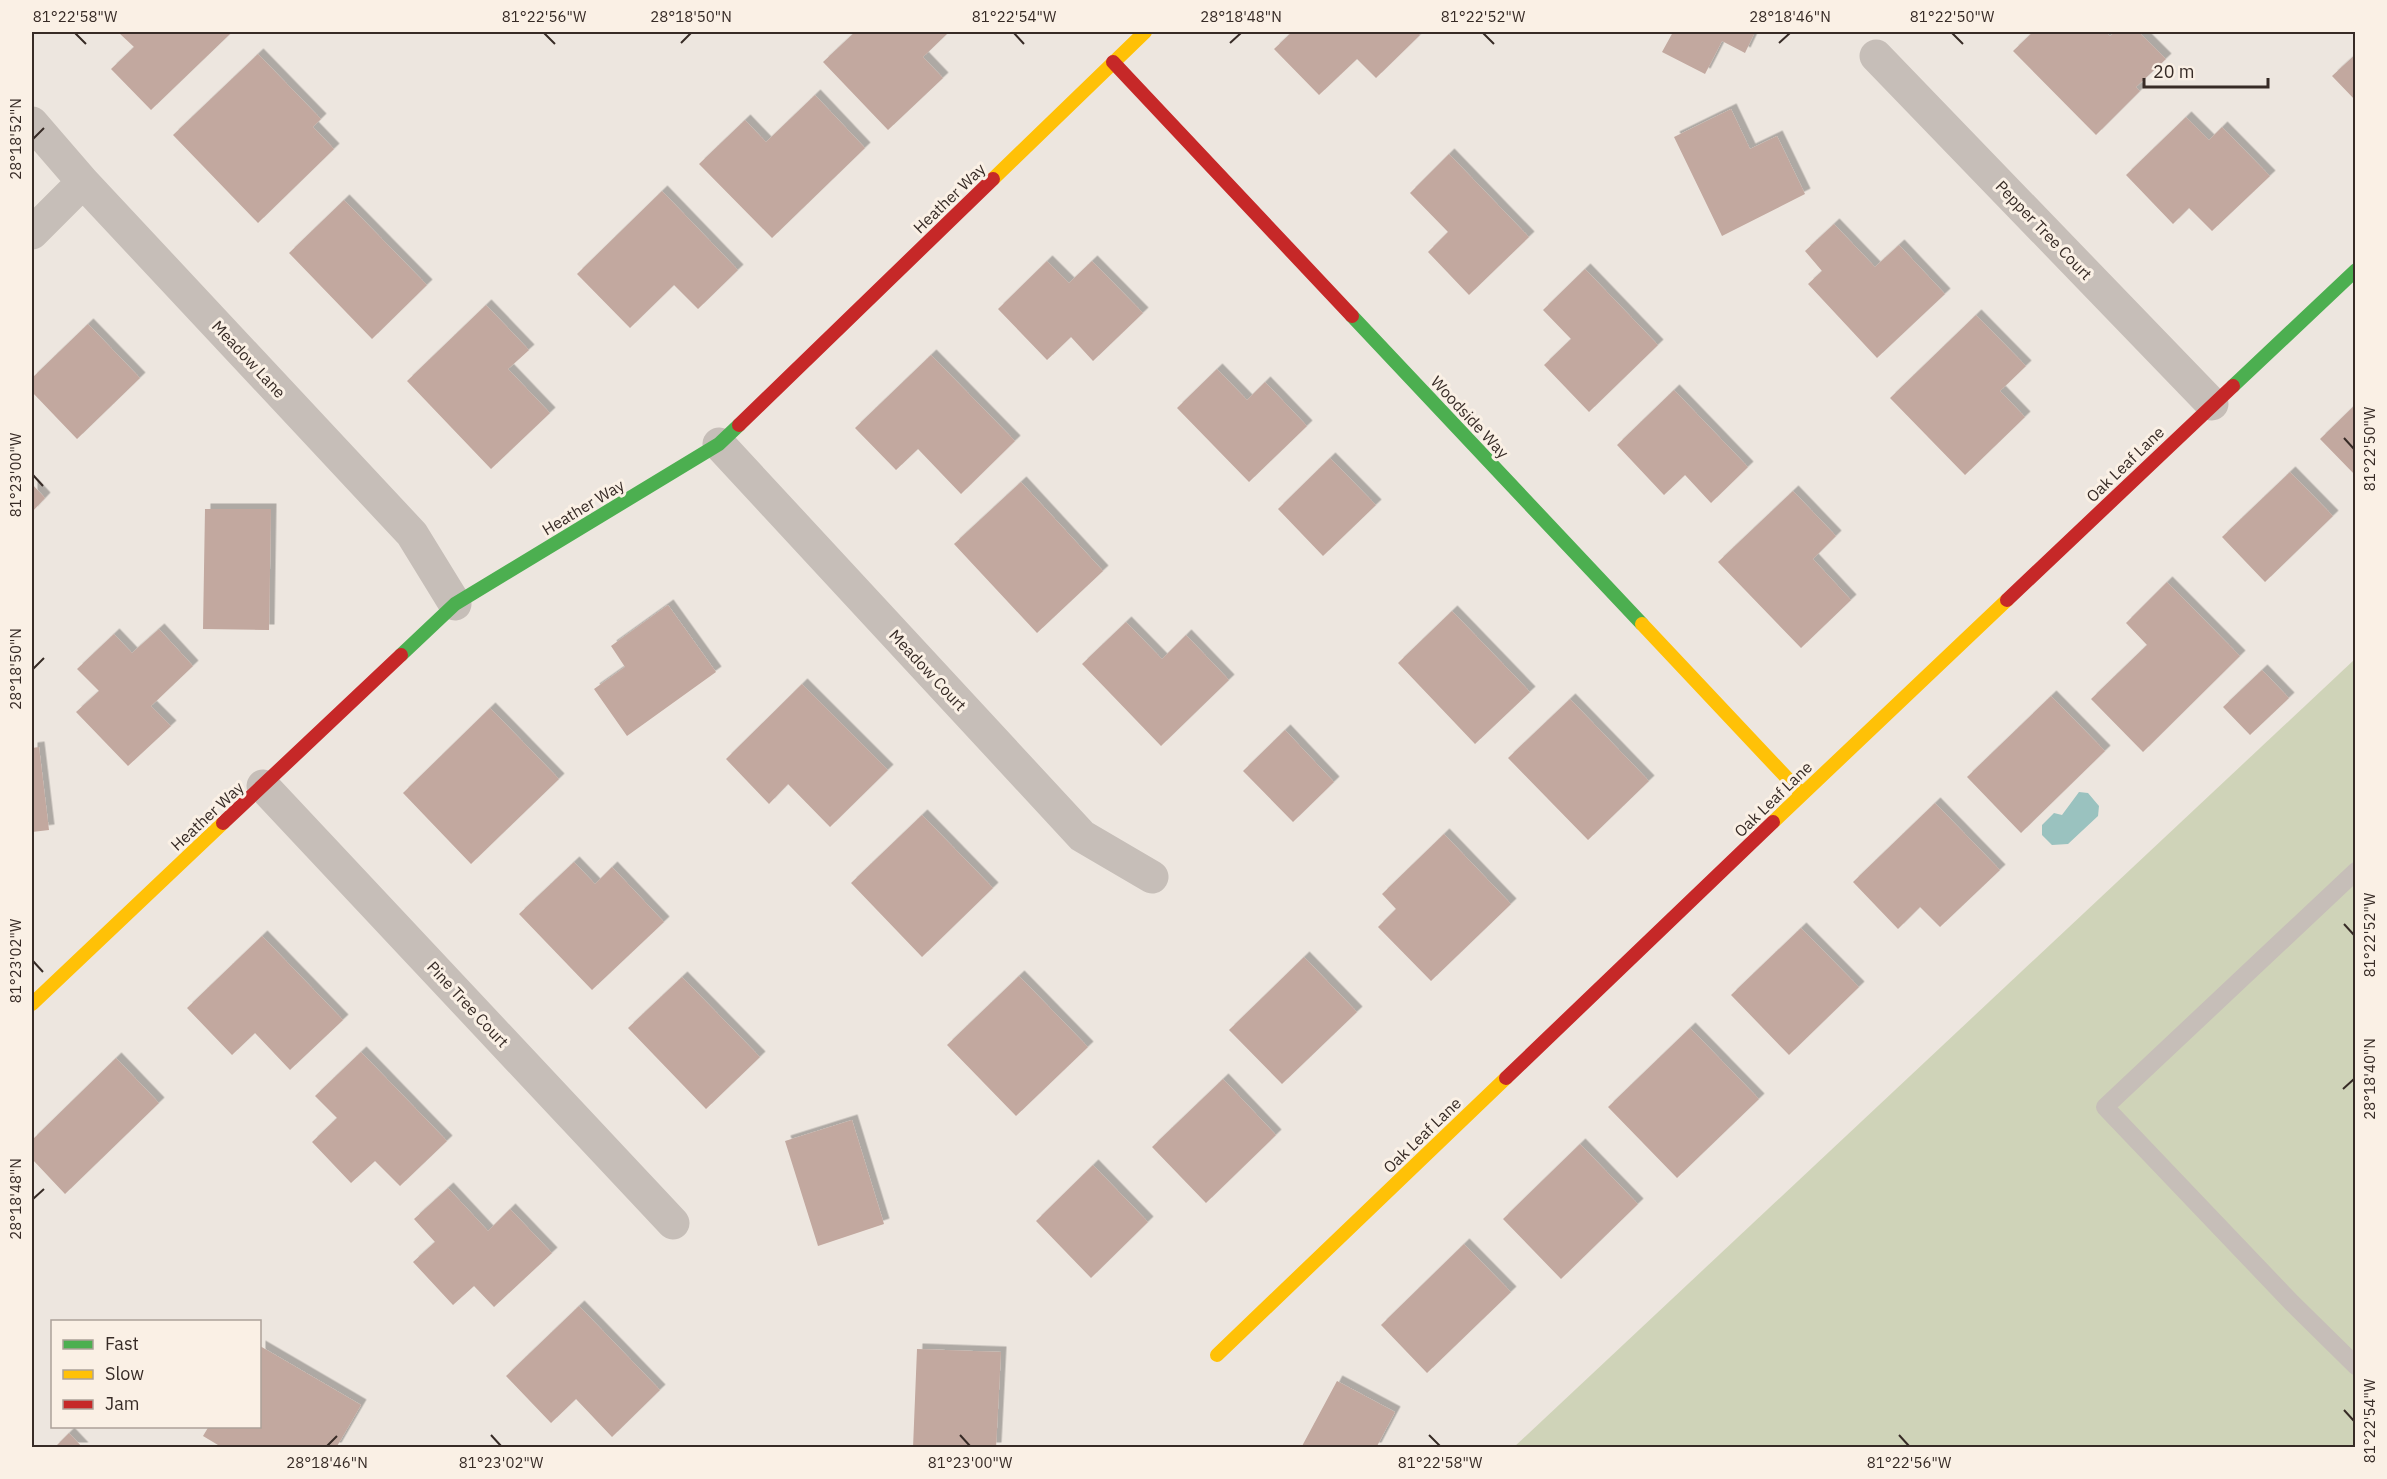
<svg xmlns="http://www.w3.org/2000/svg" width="2387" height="1479" font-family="'IBM Plex Sans',sans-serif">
  <defs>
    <filter id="shadow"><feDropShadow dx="5.5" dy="-5.5" stdDeviation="0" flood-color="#0004"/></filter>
  </defs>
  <rect width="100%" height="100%" fill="#ede6df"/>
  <path fill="#cfd3b8" d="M2355,659V1447L1513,1448Z"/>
  <path fill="#9ac2bf" d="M2079,792L2088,793L2099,806L2098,816L2068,844L2052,845L2042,835V825L2054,813L2062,815Z"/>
  <path fill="#c2a89f" filter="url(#shadow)" d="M118,32H227L230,34L151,110L111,69L134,47Z
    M855,32H949L923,57L943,78L888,130L823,62Z
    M1292,32H1417L1420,35L1376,78L1357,59L1319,95L1274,49Z
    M1673,32H1755L1745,53L1722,41L1705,74L1662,52Z
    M2033,32H2106L2110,36L2115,32H2139L2166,59L2136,87L2140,91L2096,135L2013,51Z
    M258,54L321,119L313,127L334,149L258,223L173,135Z
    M2356,54V101L2332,76Z
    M815,95L865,148L772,238L699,164L745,120L766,142Z
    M1731,109L1750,149L1777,136L1805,194L1722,236L1674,137Z
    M2186,117L2209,140L2222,127L2270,176L2212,231L2189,208L2173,224L2126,175Z
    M1449,154L1529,237L1469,295L1428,252L1448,232L1410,193Z
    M662,191L738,270L698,309L674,285L630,328L577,274Z
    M344,200L427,285L372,339L289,253Z
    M1834,224L1875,267L1899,245L1945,294L1877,358L1808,284L1822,271L1805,251Z
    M1047,261L1069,283L1092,261L1143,313L1093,361L1071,337L1047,360L998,309Z
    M1585,269L1658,345L1589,412L1544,365L1571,339L1543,310Z
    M486,305L529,350L508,369L550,413L491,469L407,381Z
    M1976,315L2026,366L2000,391L2025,417L1965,475L1890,398Z
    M88,324L140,378L77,439L32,392V378Z
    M931,355L1015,441L961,494L918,449L896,470L855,428Z
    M1217,369L1247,400L1265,382L1307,426L1249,482L1177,408Z
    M1674,390L1748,467L1711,503L1685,475L1664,495L1617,445Z
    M2356,404V476L2320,439Z
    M1330,458L1376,505L1323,556L1278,509Z
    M2290,472L2333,516L2265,582L2222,537Z
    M1021,482L1103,571L1037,633L954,544Z
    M32,484L45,498L32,512Z
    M1793,491L1836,536L1813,559L1851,600L1801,648L1718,562Z
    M205,509H271L269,630L203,629Z
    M2167,582L2240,656L2143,752L2091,699L2147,645L2126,623Z
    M668,605L716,672L627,736L594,689L625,667L611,646Z
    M1452,611L1530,692L1475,744L1398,663Z
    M1126,622L1162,659L1186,635L1229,680L1161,746L1082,664Z
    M159,629L193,666L151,706L171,726L128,766L76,712L99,691L77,669L114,634L132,653Z
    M2262,670L2289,698L2250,735L2223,707Z
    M802,684L888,770L830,827L788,784L769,804L726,759Z
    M2051,696L2105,751L2021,833L1967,777Z
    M1570,699L1649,781L1588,840L1508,758Z
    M490,708L559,779L471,864L403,793Z
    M1285,730L1334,782L1293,822L1243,771Z
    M39,747L49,830L32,832V748Z
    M1935,803L2000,870L1940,927L1920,907L1898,929L1853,882Z
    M922,815L993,888L922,957L851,883Z
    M1444,834L1511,904L1431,981L1378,927L1396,909L1382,894Z
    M574,862L595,884L612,867L664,922L592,990L519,914Z
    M1801,928L1859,987L1789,1055L1731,995Z
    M262,936L343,1020L290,1070L255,1033L232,1055L187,1008Z
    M1304,957L1357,1012L1282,1084L1229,1030Z
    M1019,976L1088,1047L1016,1116L947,1045Z
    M682,977L760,1057L706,1109L628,1028Z
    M1690,1028L1759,1099L1677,1178L1608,1107Z
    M361,1052L447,1141L400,1186L375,1161L351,1183L312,1142L337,1118L315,1096Z
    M116,1058L159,1103L65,1194L32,1159V1140Z
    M1223,1079L1276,1135L1206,1203L1152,1147Z
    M852,1120L884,1224L818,1246L785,1141Z
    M1580,1144L1638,1204L1561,1279L1503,1219Z
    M1093,1165L1148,1222L1091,1278L1036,1221Z
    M448,1188L488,1231L510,1209L552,1253L494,1307L474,1286L453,1305L413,1262L435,1242L414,1219Z
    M1464,1244L1511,1292L1427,1373L1381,1325Z
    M579,1306L660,1390L612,1437L576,1399L551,1423L506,1376Z
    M260,1346L361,1405L336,1448H223L203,1436L209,1426H260Z
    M917,1349L1001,1352L996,1448H913Z
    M1337,1381L1395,1412L1376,1448H1301Z
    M69,1433L83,1448H54Z"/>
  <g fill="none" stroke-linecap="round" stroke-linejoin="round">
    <path stroke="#c6beb8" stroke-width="18" d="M2356,871L2105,1107L2292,1303L2356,1366"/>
    <path stroke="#c6beb8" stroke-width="33" d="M1876,56L2212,404
      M32,123L83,182L412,534L455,604
      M32,233L83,182
      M719,444L1082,836L1152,877
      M263,786L673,1223"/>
    <path stroke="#4caf50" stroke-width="14" d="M1352,316L1642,624
      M2233,386L2356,270
      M401,655L455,604L719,444L739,425"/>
    <path stroke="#ffc107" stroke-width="14" d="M993,179L1145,32
      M1642,624L1802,794
      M1773,822L2007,600
      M32,1004L223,823
      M1217,1355L1506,1078"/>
    <path stroke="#c62828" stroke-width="14" d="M1113,62L1352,316
      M739,425L993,179
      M2007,600L2233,386
      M223,823L401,655
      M1506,1078L1773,822"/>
  </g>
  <path fill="none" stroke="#372b26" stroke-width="2" d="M75,33L86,44M544,33L555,44M1014,33L1024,44M1483,33L1494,44M1952,33L1963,44M681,43L691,33M1230,43L1241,33M1779,43L1790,33M33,139L44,128M2344,438L2354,449M33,475L43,486M33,669L44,658M2344,924L2354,935M33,961L43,972M2343,1089L2354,1079M33,1199L44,1189M2344,1410L2354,1421M491,1435L501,1446M960,1435L970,1446M1429,1435L1440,1446M1899,1435L1909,1446M327,1446L337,1436"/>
  <g text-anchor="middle" stroke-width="6" stroke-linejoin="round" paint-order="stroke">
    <g font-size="16" fill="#372b26" stroke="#faf0e5">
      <text transform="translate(949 198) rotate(-44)" y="6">Heather Way</text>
      <text transform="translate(2044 230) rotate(46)" y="6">Pepper Tree Court</text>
      <text transform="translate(249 359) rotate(47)" y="6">Meadow Lane</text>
      <text transform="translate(1470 417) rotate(47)" y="6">Woodside Way</text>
      <text transform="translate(2125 464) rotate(-44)" y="6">Oak Leaf Lane</text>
      <text transform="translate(583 507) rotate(-31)" y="6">Heather Way</text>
      <text transform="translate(928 670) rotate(47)" y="6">Meadow Court</text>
      <text transform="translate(1773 799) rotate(-44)" y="6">Oak Leaf Lane</text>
      <text transform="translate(207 816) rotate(-43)" y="6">Heather Way</text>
      <text transform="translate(468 1004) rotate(47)" y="6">Pine Tree Court</text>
      <text transform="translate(1422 1135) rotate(-44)" y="6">Oak Leaf Lane</text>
    </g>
  </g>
  <rect width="2387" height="1479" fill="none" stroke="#faf0e5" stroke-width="66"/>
  <rect x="51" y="1320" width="210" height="108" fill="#faf0e5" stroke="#aca199" stroke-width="1.5"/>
  <rect x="63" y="1340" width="30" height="9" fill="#4caf50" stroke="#aca199" stroke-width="1.5"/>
  <text x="105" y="1350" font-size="18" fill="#372b26">Fast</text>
  <rect x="63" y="1370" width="30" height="9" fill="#ffc107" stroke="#aca199" stroke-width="1.5"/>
  <text x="105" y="1380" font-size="18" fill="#372b26">Slow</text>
  <rect x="63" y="1400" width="30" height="9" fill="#c62828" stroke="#aca199" stroke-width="1.5"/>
  <text x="105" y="1410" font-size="18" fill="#372b26">Jam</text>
  <path d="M2144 78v9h124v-9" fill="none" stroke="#372b26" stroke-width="3"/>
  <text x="2153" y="78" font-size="18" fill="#372b26" stroke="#faf0e5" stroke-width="4.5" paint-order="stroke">20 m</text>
  <rect x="33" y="33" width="2321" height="1413" fill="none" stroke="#372b26" stroke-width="2"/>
  <g font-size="15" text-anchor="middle" fill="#372b26">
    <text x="75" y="22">81°22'58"W</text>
    <text x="544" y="22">81°22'56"W</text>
    <text x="691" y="22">28°18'50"N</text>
    <text x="1014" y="22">81°22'54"W</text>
    <text x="1241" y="22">28°18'48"N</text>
    <text x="1483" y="22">81°22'52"W</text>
    <text x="1790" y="22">28°18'46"N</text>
    <text x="1952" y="22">81°22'50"W</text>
    <text transform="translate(16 139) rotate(-90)" y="5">28°18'52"N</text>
    <text transform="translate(2370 449) rotate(-90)" y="5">81°22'50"W</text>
    <text transform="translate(16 475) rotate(-90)" y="5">81°23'00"W</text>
    <text transform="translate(16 669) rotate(-90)" y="5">28°18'50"N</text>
    <text transform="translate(2370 935) rotate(-90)" y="5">81°22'52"W</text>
    <text transform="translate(16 961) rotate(-90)" y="5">81°23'02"W</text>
    <text transform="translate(2370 1079) rotate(-90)" y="5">28°18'40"N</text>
    <text transform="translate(16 1199) rotate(-90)" y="5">28°18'48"N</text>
    <text transform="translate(2370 1421) rotate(-90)" y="5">81°22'54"W</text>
    <text x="327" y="1468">28°18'46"N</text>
    <text x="501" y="1468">81°23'02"W</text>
    <text x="970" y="1468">81°23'00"W</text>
    <text x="1440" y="1468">81°22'58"W</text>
    <text x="1909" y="1468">81°22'56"W</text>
  </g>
</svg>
